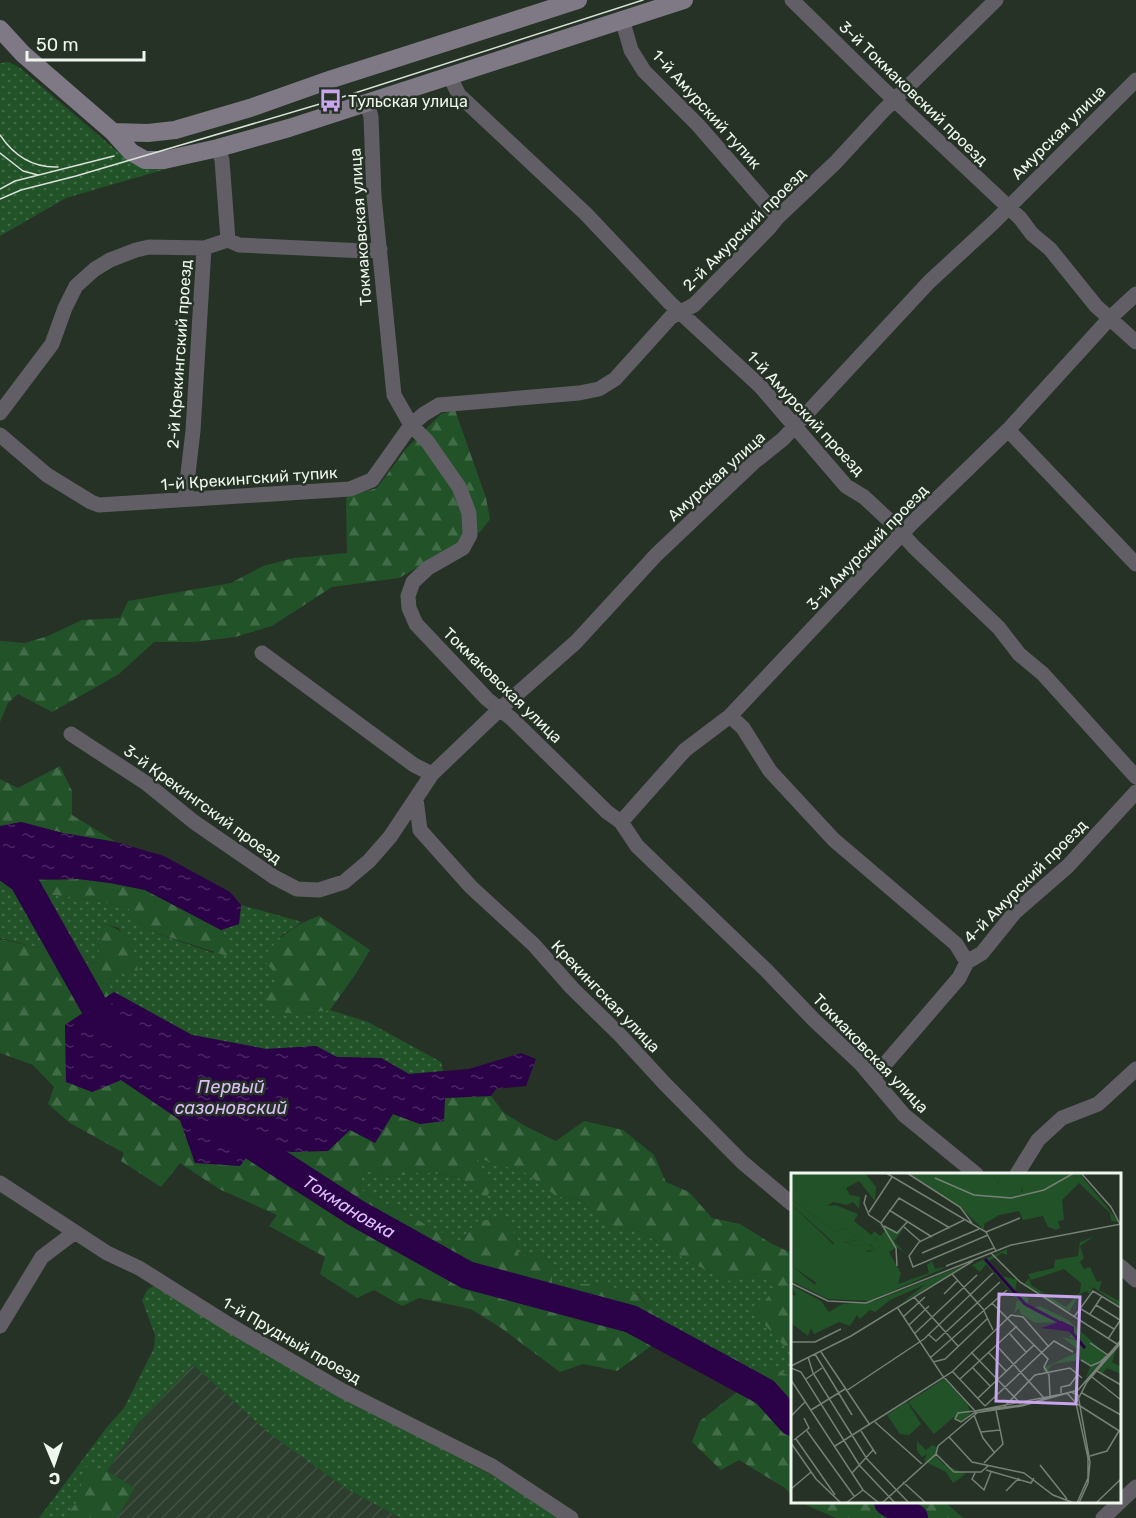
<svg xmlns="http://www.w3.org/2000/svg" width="1136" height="1518" font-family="Rubik,sans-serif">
  <defs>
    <pattern id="industrial-furrows" width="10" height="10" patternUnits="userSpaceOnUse" patternTransform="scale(1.5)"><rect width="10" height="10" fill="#2d3e2e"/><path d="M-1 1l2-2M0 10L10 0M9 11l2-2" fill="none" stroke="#425142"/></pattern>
    <pattern id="grass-dots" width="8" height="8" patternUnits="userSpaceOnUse" patternTransform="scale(1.5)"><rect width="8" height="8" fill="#225328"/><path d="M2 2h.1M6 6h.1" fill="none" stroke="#426c48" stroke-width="1.8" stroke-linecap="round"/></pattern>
    <pattern id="forest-firs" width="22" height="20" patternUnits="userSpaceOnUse" patternTransform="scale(1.5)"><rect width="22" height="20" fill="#225328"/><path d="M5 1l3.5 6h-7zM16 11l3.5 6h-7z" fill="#426c48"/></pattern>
    <pattern id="water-ripples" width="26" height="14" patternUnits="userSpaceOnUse" patternTransform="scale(1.5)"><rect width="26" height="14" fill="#2b0147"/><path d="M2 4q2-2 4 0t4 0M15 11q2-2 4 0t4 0" fill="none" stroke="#4a2762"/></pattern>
  </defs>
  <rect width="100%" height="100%" fill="#263226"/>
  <path fill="url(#industrial-furrows)" d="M193,1365L271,1435L347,1489L400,1518H117L135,1488L107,1471L139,1422Z"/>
  <path fill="url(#grass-dots)" d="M9,62L20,68L118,152L136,165L166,169L66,198L0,236V63Z
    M0,888L26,896L43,894L87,899L128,908L147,930L213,953L227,939L221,930L239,924L241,905L302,922L281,936V980L303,1014L330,1010L368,1022L441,1062L443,1071L409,1074L381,1058L337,1057L316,1046L266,1049L192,1035L114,992L105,981L124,968L138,973L119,928L103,923L98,946L102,962L86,963L67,948H39L0,938Z
    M474,1156L526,1173L556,1196L580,1200L611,1227L641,1232L687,1260L726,1281L756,1274L778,1287L788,1350H792V1378L779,1370H762L715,1350L657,1319L639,1294L560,1292L552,1288V1267L544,1254L519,1257L516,1237L478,1221L459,1242L359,1189L364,1171L392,1177L423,1172L457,1177L486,1198Z
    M156,1285L338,1395L486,1472L562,1518H400L347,1489L271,1435L193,1365L139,1422L107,1471L87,1467L76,1503L64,1518H39L107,1427L124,1408L154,1348L155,1335L142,1300L148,1289Z"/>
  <path fill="url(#forest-firs)" d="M455,410L486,498L490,519L481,531L399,578L332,587L272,626L235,637L194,642H154L119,674L52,712L18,694L8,703L0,722V641L25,643L48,636L82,620L120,618L128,601L231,583L263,566L294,558L347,553L346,497L377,488L405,450L441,414Z
    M60,766L72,791V815L116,842L63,833L22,822L0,826V779L18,788Z
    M0,874L3,876L54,880L78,879L110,883L145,890L221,930L227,939V956L147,930L128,908L87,899L43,894L26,896L0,888Z
    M319,916L370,950L357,972L330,1010L303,1014L276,1012L266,999L281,980L262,958C280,937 293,925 319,916Z
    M103,923C130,932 136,946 138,973L124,968L105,981L114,992L65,1025L92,1092L121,1080L180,1120L195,1163L254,1147L292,1152L393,1114L420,1124L445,1098L491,1096L504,1113L527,1127L556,1141L584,1121L623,1130L654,1155L666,1182L689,1192L712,1218L740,1224L772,1244L792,1253V1350H788L754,1313L777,1287L756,1274L726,1281L687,1260L641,1232L611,1227L580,1200L556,1196L526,1173L475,1157L493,1185L486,1198L457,1177L423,1172L392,1177L364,1171L359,1189L459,1242L478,1221L506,1218L516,1237L519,1257L544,1254L552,1267V1289L560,1292L570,1284H602L639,1295L657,1319L715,1350L762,1370H779L792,1378V1496L785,1488L739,1460L721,1470L692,1442L700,1421L742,1388L658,1341L617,1371L583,1364L560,1372L501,1328L471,1309L419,1298L402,1306L374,1290L357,1298L320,1274L325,1257L269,1226L277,1215L219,1189L180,1163L161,1187L121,1161L124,1153L70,1123L48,1104L54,1087L33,1065L0,1053V939L39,948H67L86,963L102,962L98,946Z
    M87,1466L107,1471L135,1488L117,1518H64L76,1503Z
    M799,1502H945L963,1518H836Z"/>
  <path fill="url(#water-ripples)" d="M21,822L63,833L116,842L164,856L230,892L241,905L239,924L221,930L145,890L110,883L78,879L23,880L0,874V826Z
    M114,992L192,1035L266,1049L316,1046L337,1057L381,1058L409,1074L469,1069L521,1053L536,1059L526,1086L496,1089L491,1096L445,1098L444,1121L420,1124L393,1114L375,1143L350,1130L328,1151L292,1152L254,1147L240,1166L195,1163L180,1120L121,1080L92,1092L66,1082L65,1025Z"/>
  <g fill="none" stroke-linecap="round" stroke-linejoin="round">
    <g stroke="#2b0147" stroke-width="28">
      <path d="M0,863L23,880L94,1006L119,1034"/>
      <path id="s1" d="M222,1122L254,1147L356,1213L467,1275L631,1319L765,1392L792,1422"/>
      <path d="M888,1502L914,1518"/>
    </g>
    <path stroke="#615e65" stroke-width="15" d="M792,0L885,91L1020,218L1032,234L1050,249L1096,306L1136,342
      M622,19L631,50L644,71L698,125L778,217
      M449,75L459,95L586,214L670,303L761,387L846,486L864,497L893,524L914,547L999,628L1019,654L1043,674L1136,777
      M367,102L371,117L374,196L394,395L411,425L427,441L459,487L469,513L470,535L463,548L428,568L413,582L408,596L409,608L416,624L487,699L512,719L607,812L621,822L637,846L766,970L813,1019L860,1063L904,1115L976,1174
      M228,240L239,245L365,251L380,249
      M0,413L52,344L65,308L76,286L95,269L110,260L136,250L149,247L204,248L228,240L222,160L218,148
      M1008,430L1136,564
      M0,435L47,475L91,502L99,505L350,489L372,480L411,425L424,414L439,405L579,393L599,389L615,379L671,317L694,305L769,228L778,217L836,162L883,111L996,0
      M185,499L193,431L204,248
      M262,653L414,765L432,774
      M730,716L743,728L770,771L834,840L956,944L967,962
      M71,734L146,783L194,822L274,877L297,889L319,890L344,882L369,861L390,837L432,774L500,709L576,642L656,555L753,463L783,439L929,282L994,222L1136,80
      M416,799L420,830L471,887L534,945L572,988L620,1035L665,1084L742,1162L792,1204
      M621,822L685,750L730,716L911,524L1008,430L1110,318L1136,294
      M873,1078L959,978L967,962L982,953L1015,912L1068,866L1136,792
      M1017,1174L1038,1140L1062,1118L1098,1104L1136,1069
      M0,1183L107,1253L139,1268L228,1324L341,1390L492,1466L571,1518
      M1120,1266L1136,1280
      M0,1326L42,1257L75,1232
      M1103,1518L1136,1487"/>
    <path stroke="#7e7984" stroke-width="18" d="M0,29L23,54L113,132L131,152L145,160H164L218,148L289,128L684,0
      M113,132L148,133L175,130L250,108L332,79L578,0"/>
    <path stroke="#d9e1d9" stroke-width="1.5" d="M0,135C14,156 33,168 58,167
      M0,153L23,171L38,175
      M0,189L15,181L114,156
      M0,199L21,190L76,176L330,101L643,0"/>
  </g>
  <defs>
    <symbol id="bus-bare" viewBox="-9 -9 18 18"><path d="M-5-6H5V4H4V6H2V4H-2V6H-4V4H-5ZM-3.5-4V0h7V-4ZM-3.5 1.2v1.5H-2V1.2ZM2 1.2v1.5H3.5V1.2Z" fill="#c9a5ee" stroke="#263226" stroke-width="2.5" paint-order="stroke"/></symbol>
  </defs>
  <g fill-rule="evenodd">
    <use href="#bus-bare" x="314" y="84" width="33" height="33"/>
  </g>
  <g text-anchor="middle" stroke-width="5" stroke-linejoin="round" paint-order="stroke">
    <g font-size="16" fill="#eef6ee" stroke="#263226">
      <text transform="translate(914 93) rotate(44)" y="6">3-й Токмаковский проезд</text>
      <text transform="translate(707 109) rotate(48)" y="6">1-й Амурский тупик</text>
      <text transform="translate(1058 132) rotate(-45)" y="6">Амурская улица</text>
      <text transform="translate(360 227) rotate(-94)" y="6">Токмаковская улица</text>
      <text transform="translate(744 229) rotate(-45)" y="6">2-й Амурский проезд</text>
      <text transform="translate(179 354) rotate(-86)" y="6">2-й Крекингский проезд</text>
      <text transform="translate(806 413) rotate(47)" y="6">1-й Амурский проезд</text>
      <text transform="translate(716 476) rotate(-42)" y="6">Амурская улица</text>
      <text transform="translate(249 478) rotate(-4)" y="6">1-й Крекингский тупик</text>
      <text transform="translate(867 547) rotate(-46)" y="6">3-й Амурский проезд</text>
      <text transform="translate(503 685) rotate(44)" y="6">Токмаковская улица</text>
      <text transform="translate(203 804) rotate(36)" y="6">3-й Крекингский проезд</text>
      <text transform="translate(1025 881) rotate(-45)" y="6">4-й Амурский проезд</text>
      <text transform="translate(606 996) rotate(46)" y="6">Крекингская улица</text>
      <text transform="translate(871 1053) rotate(46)" y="6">Токмаковская улица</text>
      <text transform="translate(292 1340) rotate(30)" y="6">1-й Прудный проезд</text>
    </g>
    <g font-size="16" fill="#eef6ee" stroke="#263226" text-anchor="start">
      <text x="348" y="107">Тульская улица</text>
    </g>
    <g font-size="18" font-style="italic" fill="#dbbefa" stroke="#263226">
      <text x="231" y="1093">Первый<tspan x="231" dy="21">сазоновский</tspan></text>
      <text dy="6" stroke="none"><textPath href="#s1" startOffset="153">Токмановка</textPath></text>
    </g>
  </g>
  <g transform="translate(791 1173)">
    <rect width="330" height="330" fill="#263226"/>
    <path d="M117,0H199L208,7L206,11L232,19L226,0H288L328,49L320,48L319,40L288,10L271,27L273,47L267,48L269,55L265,57L257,54L252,43L232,47L228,38L208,42L193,51V57L169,34ZM0,26L45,59L54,55L69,67L53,69L66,73L78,71L83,76L74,78L80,79L89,74L86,66L80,63L83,58L89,63L94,58L88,51L105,60L113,55L103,68L115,81L106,74L98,79L110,100L107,111L138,100L136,92L141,88L144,96L158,93L79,128L37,126L0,108V85L2,94L24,112L43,70L0,31ZM302,64L289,73L293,85L289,89L293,96L299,94L306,109L311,108L308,117L330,129V134L302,114L299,121L295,118L288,122L278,139L233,111L238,105L240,112L275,134L289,119L290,110L273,96L240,107L237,101L263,95L264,87L287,83L289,69ZM179,90L109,131L135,111L99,127L84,139L79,137L69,146L66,142L59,153L48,149L23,161L20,155L17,163L0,150V123L5,122L0,112L30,128L38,139L51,131L84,128ZM226,127L243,138L262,147L254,148L227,136L223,141ZM126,268L135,277L141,272L146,274L145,283L152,291L175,301L162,310L155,299L133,288L136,281L131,284L126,278Z" fill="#225328"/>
    <path d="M0,0H74L85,14L84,28L68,8L55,15L59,22L69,24L68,36L62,29L56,32L42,29L36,33L44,32L67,41L63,48L89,69V74L83,78L75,79L83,76L79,71L66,73L54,69L69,67L54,55L45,59L0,26ZM199,0H226L239,22L230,12L231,24L206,12L208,7ZM0,31L47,76L50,91L43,105L32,114L2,94ZM216,76V82L211,80L198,88L212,103L226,107L224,119L238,125L236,131L242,135L249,133L277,147L316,182L295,205L300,192L290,187L262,191L254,201L252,195L289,178L271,164L288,168L278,164L283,158L281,154L270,149L244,150L229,140V134L251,147L263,146L230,130L195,91L189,99L181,92ZM325,177L321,189L330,194V201L316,195L311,201L308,197ZM153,206L177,232L179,241L170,249L163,244L143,261L117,229Z" fill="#225328"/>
    <path d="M116,229L130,251L118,262L109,261L96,242Z" fill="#225328"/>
    <path d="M271,148L283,154V159L250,155Z" fill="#2b0147"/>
    <path fill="none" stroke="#2b0147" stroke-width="3" d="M194,86L234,131L272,151M278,156L294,175"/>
    <path fill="none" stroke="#768076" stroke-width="1.5" d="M95,0L195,59L205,78M116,0L169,34L181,50M290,0L320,34L329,51M144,5L183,22L220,25L253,17L283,0M75,22L73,30L78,42L90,50L105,75L106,93M98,37L141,64M78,39L101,4M173,47L128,69L118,83L122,94L197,62M90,50L108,25L159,55M93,53L106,60L117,48M113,54L129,68M195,59L229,45M131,80L188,56M200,80L229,109L326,171M155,93L203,75M161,101L192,136L202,157M0,110L37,128L75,130L220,72L330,51M153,121L167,107M123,124L167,173M201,130L257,186L253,194L258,202L259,223M305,132L329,147M106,134L151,202L185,239M290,136L323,156M299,141L311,123M112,144L134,124M283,144L302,118L330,135M118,152L138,133M123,161L186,102M219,161L235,179M138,162L145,168L209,109M317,166L330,146M330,167L287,217L231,232L167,240L164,246L170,249L183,240L231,233L287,217L330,168M0,169H24M24,169L50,156M299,170L317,182M206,173L253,225M30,179L79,252M180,179L230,231M198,180L215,198M24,181L61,242M17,184L22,200L76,286L118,330M139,185L216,117M290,187L300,193L309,189M142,189L154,186L196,146M309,189L323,176M0,193L60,163L182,88M0,195L10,199L69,293L104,330M182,195L199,213M161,198L194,233M306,198L330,212M301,204L330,227M15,206L31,195M169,206L226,153M0,207L72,317L88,330M55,218L133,166L202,100M280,219L287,222L299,289L297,310L288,330M270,220V214L279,212L287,201M291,220L330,242M187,225L243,172M285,230L296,209L330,170M286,231L330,259M194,233L263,168L282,179M213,234L244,202L279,195L291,205M20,237L54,216M184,238L276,220L285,230L297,285V305L286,330M183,242L192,265L203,279M0,243L14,229M84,249L131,291M16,258L63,323M70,258L85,281M190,259L209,257M158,264L181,289L233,300L262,322L283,330M5,266L44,322M3,267L18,255L13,245M0,270L25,306L50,330M44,273L161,199L220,142L232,144L258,174M147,273L186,240M145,281L163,299H190L198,292M299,283L316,278L328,258M193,290L212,271L205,237M249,292L276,326M195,297L240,310L243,305M61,300L82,277M184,300L181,306L193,317L200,299M112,309L135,330M0,316L20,299M215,318L228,305M55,330L72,317M91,330L145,281L147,273M305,330L330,306"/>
    <path fill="#c9a5ee" fill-opacity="0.15" stroke="#c9a5ee" stroke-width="3" d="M208,121L289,124L285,231L205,228Z"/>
    <rect width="330" height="330" fill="none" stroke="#eef6ee" stroke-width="3"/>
  </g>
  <g transform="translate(54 1464) rotate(178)" stroke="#263226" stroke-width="4.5" paint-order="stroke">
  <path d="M0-4.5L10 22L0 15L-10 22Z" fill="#eef6ee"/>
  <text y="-9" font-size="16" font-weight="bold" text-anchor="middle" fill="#eef6ee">С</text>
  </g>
  <path d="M27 51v9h117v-9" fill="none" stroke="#eef6ee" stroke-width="3"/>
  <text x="36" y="51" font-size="18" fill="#eef6ee" stroke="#263226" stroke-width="4.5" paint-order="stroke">50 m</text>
</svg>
